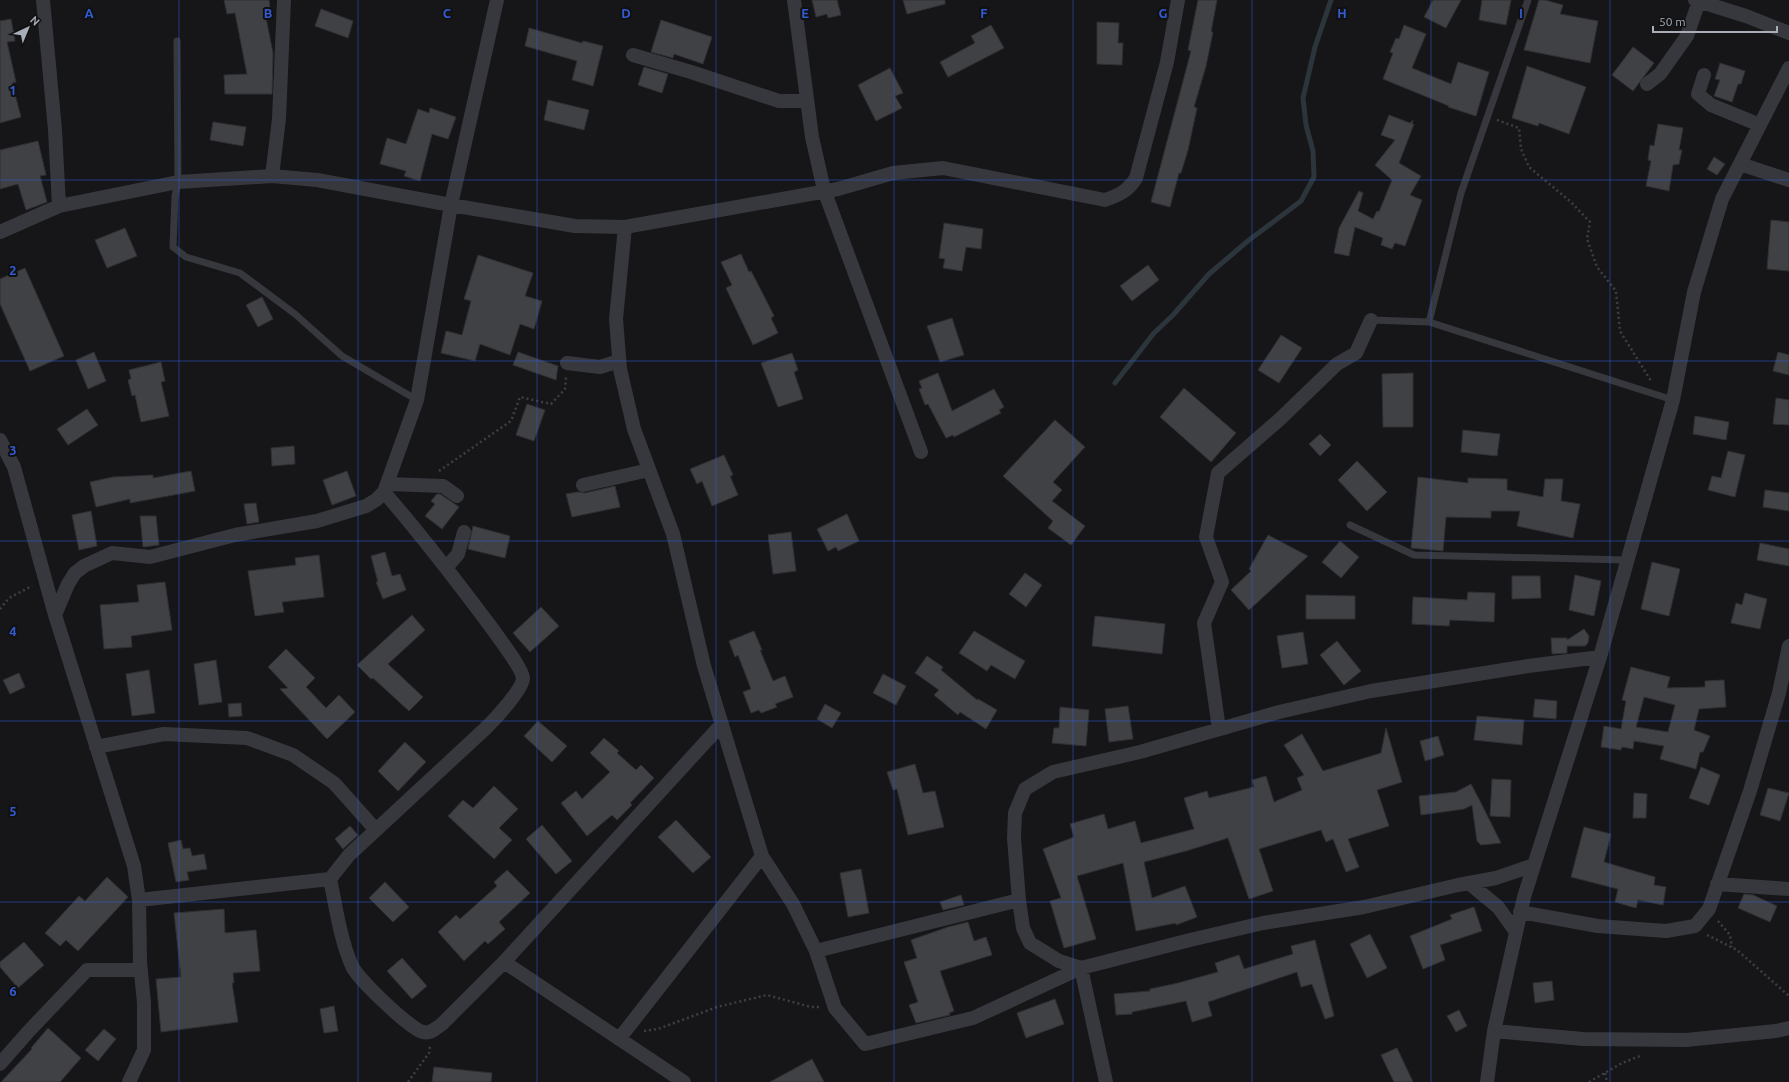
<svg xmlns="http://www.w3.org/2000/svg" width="1789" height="1082" font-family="Ubuntu,sans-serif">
  <rect width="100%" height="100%" fill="#161618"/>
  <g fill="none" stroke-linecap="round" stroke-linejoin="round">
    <path stroke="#2c353c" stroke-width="5" d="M1115,383L1154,333L1173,315L1209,274L1249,240L1301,201L1314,177L1313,151L1306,125L1303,98L1315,47L1331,0"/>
  </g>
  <path fill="#404145" stroke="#303034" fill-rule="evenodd" d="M224,0H269L270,7L264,8L273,53L272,94H225L224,75L247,74L235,13L227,14Z
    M812,0H837L841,15L828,18L827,14L816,17Z
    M903,0H945V4L907,14Z
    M1198,0H1217L1211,32H1213L1206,66L1194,107L1197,108L1188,150L1181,173H1179L1170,207L1151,202L1191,51L1188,50Z
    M1433,0H1461L1446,28L1424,17Z
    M1482,0H1511L1506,25L1479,20Z
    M1539,0H1545L1563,5L1560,14L1598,21L1590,63L1524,50Z
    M321,9L353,21L348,38L315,26Z
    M11,19L15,41L7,42L16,82L12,83L21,117L0,123V21Z
    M661,20L712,37L703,64L674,54L673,58L651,52Z
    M1097,22L1119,23L1118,43H1123L1122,65L1097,64Z
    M991,25L1004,48L948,77L940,62L975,43L971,36Z
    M1404,25L1426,34L1412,68L1451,84L1458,62L1489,72L1476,116L1448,107L1449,106L1383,79L1393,53L1390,52L1396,38L1399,39Z
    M529,28L582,43L583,41L603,46L593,86L572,80L577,61L525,46Z
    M1633,47L1654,63L1633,91L1612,75Z
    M1720,63L1745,71L1741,84H1738L1732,102L1714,96L1720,80L1715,79Z
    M1527,66L1586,87L1569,134L1539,123L1538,126L1512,118Z
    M644,67L668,74L662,93L638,85Z
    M890,68L903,93L895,96L902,108L876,121L858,85Z
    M548,100L589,110L584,130L544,120Z
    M430,108L456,117L448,139L432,134L420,181L404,176L406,171L380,164L387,138L406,144L418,109L429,113Z
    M1389,115L1410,123L1413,120L1412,124H1414L1399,163L1421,176L1410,195L1422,200L1405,246L1395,243L1392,249L1381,245L1383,238L1355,227L1349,256L1334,253L1339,228L1359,191L1363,193L1358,211L1373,219L1377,211L1379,212L1392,180L1375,165L1395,140L1381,135Z
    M213,122L246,127L243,146L210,140Z
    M1658,124L1683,128L1679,150H1682L1679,164L1673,165L1669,191L1646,186L1651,161L1648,160L1650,145L1654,146Z
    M38,141L46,175L40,176L47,202L26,210L18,184L0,189V150Z
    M1714,157L1725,164L1717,175L1707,169Z
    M1771,220L1789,222V271L1767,269Z
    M944,223L983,229L981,249L966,247L962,271L943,268L945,259L939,258Z
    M125,228L137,256L107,268L95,240Z
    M741,254L749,272L751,271L765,298L774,316L771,318L778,333L753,345L726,288L732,285L721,262Z
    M478,255L533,273L525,296L542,301L534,329L520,324L510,355L480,344L475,361L441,353L446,331L462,335L471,301L464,299Z
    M1148,265L1159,280L1132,301L1120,286Z
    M25,268L64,356L30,371L0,304V279Z
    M262,297L273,319L258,327L246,305Z
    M952,318L964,355L940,362L927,326Z
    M1281,335L1302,348L1279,383L1258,370Z
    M94,352L106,381L88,389L76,360Z
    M518,352L558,366L556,380L513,365Z
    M1778,352L1789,355V375L1773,371Z
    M792,353L798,370L794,372L803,399L778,407L761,363Z
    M161,362L165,381L161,382L169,416L141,422L135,395L132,396L128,380L131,379L129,370Z
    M938,373L952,411L994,389L1004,407L999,410L1001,413L954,437L953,435L946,438L928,404L925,405L919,389L922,388L919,381Z
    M1413,373V427H1383L1382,374Z
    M1184,388L1236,433L1211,462L1160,417Z
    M1776,398L1789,400V425L1773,424Z
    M527,404L545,410L534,441L516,435Z
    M87,409L98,425L68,445L57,429Z
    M1695,416L1729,422L1726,440L1693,434Z
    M1055,420L1085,447L1053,482L1062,490L1052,501L1085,526L1071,545L1048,528L1053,521L1003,476Z
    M1463,430L1500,434L1497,456L1461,452Z
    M1320,434L1331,445L1320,456L1309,444Z
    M294,446L295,464L272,466L271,448Z
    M1728,451L1745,455L1735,497L1708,490L1712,476L1721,478Z
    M724,455L733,475L730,476L738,495L712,506L702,481L697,484L690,469Z
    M1357,461L1387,492L1367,511L1338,480Z
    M191,471L195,491L130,503V499L96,507L90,482L113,477L153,475V478Z
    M347,471L356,496L332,505L323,480Z
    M1418,477L1468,483V478L1507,479V490L1543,497L1545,479H1563L1561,501L1580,504L1573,538L1517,526L1520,511H1491V518L1446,517L1443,551L1411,548Z
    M615,486L620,507L572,517L566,494L578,492L585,493Z
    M1765,490L1789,493V511L1763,507Z
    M437,494H440L459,507L442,529L425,516L435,504L431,501Z
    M256,503L259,522L247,524L244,504Z
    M91,511L97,546L79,550L72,515Z
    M847,514L859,541L838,551L836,547L828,551L817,529Z
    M140,516H156L159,545L143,547Z
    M473,526L510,536L505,558L468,549Z
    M791,532L796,571L773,574L768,535Z
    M1268,535L1308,556L1249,610L1231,590L1251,571L1249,569Z
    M1340,541L1359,557L1341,578L1322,562Z
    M1760,543L1789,549V566L1757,560Z
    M385,552L392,576L400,574L406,590L383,599L376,582H378L371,556Z
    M319,555L324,597L282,602L284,612L255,616L248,571L296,565L295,558Z
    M1652,562L1680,569L1669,616L1641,609Z
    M1025,573L1042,585L1026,607L1009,594Z
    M1575,575L1601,581L1594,616L1569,610Z
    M1512,576H1540L1541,598L1512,599Z
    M165,582L172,630L131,636L132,647L104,649L100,605L139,602L137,585Z
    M1468,592L1495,593L1494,622L1450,620L1449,626L1412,624L1413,597L1467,600Z
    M1745,593L1767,599L1760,629L1731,623L1736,603L1742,605Z
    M1306,595L1355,596V619H1306Z
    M541,607L559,626L530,652L513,633Z
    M412,615L425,630L388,664L423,697L409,711L373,678L371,679L357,665Z
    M1095,616L1165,624L1162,654L1092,646Z
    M1584,629L1589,636L1588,643L1585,646H1567V653L1552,654L1551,638H1567V640Z
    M754,631L762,650H760L773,681L785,676L793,697L775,704L777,707L761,713L759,710L751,713L743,692L751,689L738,655L735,657L729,641Z
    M974,631L1025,661L1015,679L991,665L987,671L959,653Z
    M1303,632L1308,664L1282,668L1277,636Z
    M1337,641L1361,671L1344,685L1320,655Z
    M286,649L315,678L306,687L326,708L339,695L355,712L327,739L280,689L288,688L268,667Z
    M927,656L943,667L941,670L977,700L978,699L997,710L986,729L960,712L958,715L934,695L939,690L915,673Z
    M216,660L222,702L199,705L194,664Z
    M1631,667L1670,677L1667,688L1705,687V681L1724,680L1726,707L1699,709L1694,730L1710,736L1703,752H1700L1696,769L1660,759L1664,746L1634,741L1633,749L1622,747L1621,750L1601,747L1604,726L1621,729L1626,701L1622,700ZM1644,697L1675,705L1668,732L1636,727Z
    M149,670L155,713L132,716L126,674Z
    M19,673L25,687L10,694L3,680Z
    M883,674L906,686L896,705L873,693Z
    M1535,699L1557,701L1556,719L1533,717Z
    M241,703L242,716L229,717L228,704Z
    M825,704L841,713L832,728L817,719Z
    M1128,706L1133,739L1109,742L1105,709Z
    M1060,707L1089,710L1086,746L1052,743L1054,728H1059Z
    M1477,716L1524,720L1522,745L1474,740Z
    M538,721L567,746L552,762L524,736Z
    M1386,728L1402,782L1377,790L1389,826L1348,839L1359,867L1346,872L1333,839L1326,842L1321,830L1259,849L1273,891L1249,899L1228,838L1186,851L1144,862L1152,898L1185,886L1197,917L1176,925V923L1136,931L1123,863L1077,876L1096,939L1064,948L1050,901L1061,898L1043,849L1074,837L1070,824L1104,814L1108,829L1135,821L1141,843L1194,829L1184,798L1207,791L1209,798L1254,787L1252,780L1266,776L1274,802L1302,790L1297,778L1304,775L1284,745L1302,734L1323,771L1381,753Z
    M1438,736L1444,755L1425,761L1420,741Z
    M604,738L619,751L617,753L636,770L641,765L654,778L630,803L632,805L617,820L612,815L587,836L561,803L576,791L582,799L610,772L590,753Z
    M405,742L426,762L398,791L378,771Z
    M915,764L923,793L935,791L944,827L908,835L897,789L893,790L887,772Z
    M1701,767L1720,775L1709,805L1689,798Z
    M1492,779L1511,780L1510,817L1490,816Z
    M1471,784L1480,801L1501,843L1481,845L1477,841L1472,805L1464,809L1421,815L1419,796L1456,792Z
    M494,786L518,809L499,828L512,840L494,859L448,816L463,800L473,808Z
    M1768,788L1789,793L1780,821L1760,815Z
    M1634,793L1647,794L1646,818H1633Z
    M676,820L711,857L693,873L658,837Z
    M542,825L572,861L556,874L526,839Z
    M350,826L358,835L343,849L335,839Z
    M1584,827L1611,834L1604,862L1655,877L1654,885L1666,887L1663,905L1638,900L1636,908L1615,902L1618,889L1571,877Z
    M181,840L183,849L190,848L192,856L204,854L207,869L187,872L189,880L176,882L168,843Z
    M861,869L869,913L848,917L840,873Z
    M507,870L530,893L499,922L505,929L488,944L485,941L464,961L438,932L456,915L460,919L497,886L494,882Z
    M107,877L128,897L78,951L66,940L60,946L45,933L79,896L85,901Z
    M385,882L409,907L393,922L369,898Z
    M1744,894L1753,895L1777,906L1770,922L1738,908Z
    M961,895L964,905L943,910L940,902Z
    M1474,907L1482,931L1440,945L1445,960L1423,969L1410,936L1452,919L1450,915Z
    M224,909L225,933L256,930L260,971L233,973L234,983H232L238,1022L161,1032L156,979L181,977L174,913Z
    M968,922L974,941L986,937L992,955L940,971L954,1011L949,1013L950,1015L916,1023L909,1005L918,1002L904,962L917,958L911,940L948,927Z
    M1370,934L1387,968L1367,978L1350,944Z
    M1315,940L1334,1016L1325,1019L1312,984L1301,987L1297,972L1208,1002L1212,1016L1192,1022L1186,1001L1132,1012V1014L1116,1015L1114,994L1150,991V989L1178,983L1218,972L1215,963L1239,955L1244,969L1293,954L1291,946Z
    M24,942L44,965L18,988L0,967V962Z
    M402,958L427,986L412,999L387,971Z
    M1552,981L1554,1000L1535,1003L1533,983Z
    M1055,999L1064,1024L1026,1038L1017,1013Z
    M334,1006L338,1031L324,1033L320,1009Z
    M1459,1010L1467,1026L1456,1032L1447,1016Z
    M48,1028L81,1058L60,1082H1L32,1049L31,1048Z
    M104,1029L116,1039L98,1061L85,1050Z
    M1397,1048L1413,1082H1394L1381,1055Z
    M812,1059L824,1082H770Z
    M434,1067L492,1073L491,1082H432Z"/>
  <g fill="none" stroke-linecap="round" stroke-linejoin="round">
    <path stroke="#3d3f44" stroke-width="2.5" stroke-dasharray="2 3" stroke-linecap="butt" d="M1497,120L1519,128L1521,149L1529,167L1571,202L1590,222L1587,239L1597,267L1616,291L1620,331L1651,381
      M439,471L511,421L520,397L551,404L565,389L566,377
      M0,609L9,598L32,586
      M1718,921L1730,935L1732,947
      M1707,935L1737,950L1789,996
      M644,1031L658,1029L717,1007L767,995L811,1007H820
      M1605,1073L1607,1082
      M408,1082L429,1053L430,1046
      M1589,1082L1622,1063L1640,1056"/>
    <path stroke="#37383d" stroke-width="7" d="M177,41L178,182L175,196L173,247L186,257L240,273L295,314L342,356L417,400
      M1371,320L1429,322L1673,400
      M1429,322L1461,193L1528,0
      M1350,525L1414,555L1626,560"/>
    <path stroke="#37383d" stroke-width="14" d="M43,0L55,130L59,206
      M794,0L812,137L824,190L921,452
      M1695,0L1746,16L1789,33
      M633,55L691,72L779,101H807
      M1704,75L1698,94L1711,105L1760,125
      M1647,84L1660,74L1687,36L1699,1
      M1740,164L1789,180
      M272,176L279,119L284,0
      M625,227L616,319L620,369L634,429L673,534L704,666L762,856L793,904L816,951L835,1008L865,1044L973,1018L1081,968L1190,940L1263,923L1364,907L1458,885L1496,878L1534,865
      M0,232L59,206L178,182L272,176L317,180L451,205L575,226L625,227L838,189L893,173L943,168L1105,200C1119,195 1128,191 1136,178L1167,62L1178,0
      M567,363L600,367L619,361
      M0,440L14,467L55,615L134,866L139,900L140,962L144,1003V1050L129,1082
      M387,484L443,486L457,496
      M583,485L649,470
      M446,568L458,554L464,532
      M55,615L68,584L75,573L84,566L112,553L150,557L235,535L317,521L366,506L376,500L384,492L417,400L451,205L497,0
      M1219,729L1204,623L1222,582L1206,537L1218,473L1279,420L1337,364L1356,353L1371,320
      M96,747L164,734L247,738L293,755L334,783L376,830
      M330,879C336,907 340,939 352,966C357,978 411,1030 423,1032C431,1034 436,1028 442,1024L504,962L722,724
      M1469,883L1498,907L1516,932
      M1717,884L1789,889
      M139,900L330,879L349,855L487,727C495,719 523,689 523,678C522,668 500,640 494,631C459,584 423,537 384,492
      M1520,912L1598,926L1666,931L1695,926L1709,909L1750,791L1779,693L1789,646
      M816,951L1019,900
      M504,962L684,1082
      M1081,968L1059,961L1030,943L1023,928L1019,900L1014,838L1015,813L1025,789L1053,772L1140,752L1279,712L1371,691L1528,666L1600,657
      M1081,968L1106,1082
      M1494,1031L1583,1039L1686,1040L1776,1031L1789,1028
      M619,1039L762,856
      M0,1064L28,1032L87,970H141
      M1487,1082L1494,1031L1524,897L1600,657L1673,400L1694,292L1722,199L1789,68"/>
  </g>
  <path fill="none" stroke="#325cd3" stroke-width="1" stroke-opacity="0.55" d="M179,0V1082M358,0V1082M537,0V1082M716,0V1082M894,0V1082M1073,0V1082M1252,0V1082M1431,0V1082M1610,0V1082M0,180H1789M0,361H1789M0,541H1789M0,721H1789M0,902H1789"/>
  <g font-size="13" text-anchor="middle" font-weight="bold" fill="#325cd3" stroke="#111113" stroke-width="4" stroke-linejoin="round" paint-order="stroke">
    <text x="89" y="18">A</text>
    <text x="268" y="18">B</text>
    <text x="447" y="18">C</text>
    <text x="626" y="18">D</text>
    <text x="805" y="18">E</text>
    <text x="984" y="18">F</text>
    <text x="1163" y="18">G</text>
    <text x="1342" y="18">H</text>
    <text x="1521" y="18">I</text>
    <text x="13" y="95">1</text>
    <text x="13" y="275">2</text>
    <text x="13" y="455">3</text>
    <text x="13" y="636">4</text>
    <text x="13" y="816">5</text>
    <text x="13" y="996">6</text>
  </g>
  <g transform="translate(28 28) rotate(44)" stroke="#111113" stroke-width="3" paint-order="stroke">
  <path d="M0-3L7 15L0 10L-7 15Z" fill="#a8adb8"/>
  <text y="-6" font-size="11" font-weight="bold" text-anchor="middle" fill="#a8adb8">N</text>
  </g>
  <path d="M1653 26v6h124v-6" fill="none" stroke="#a8adb8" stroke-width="2"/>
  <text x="1659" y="26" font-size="12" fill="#a8adb8" stroke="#111113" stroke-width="3" paint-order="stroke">50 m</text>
</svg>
